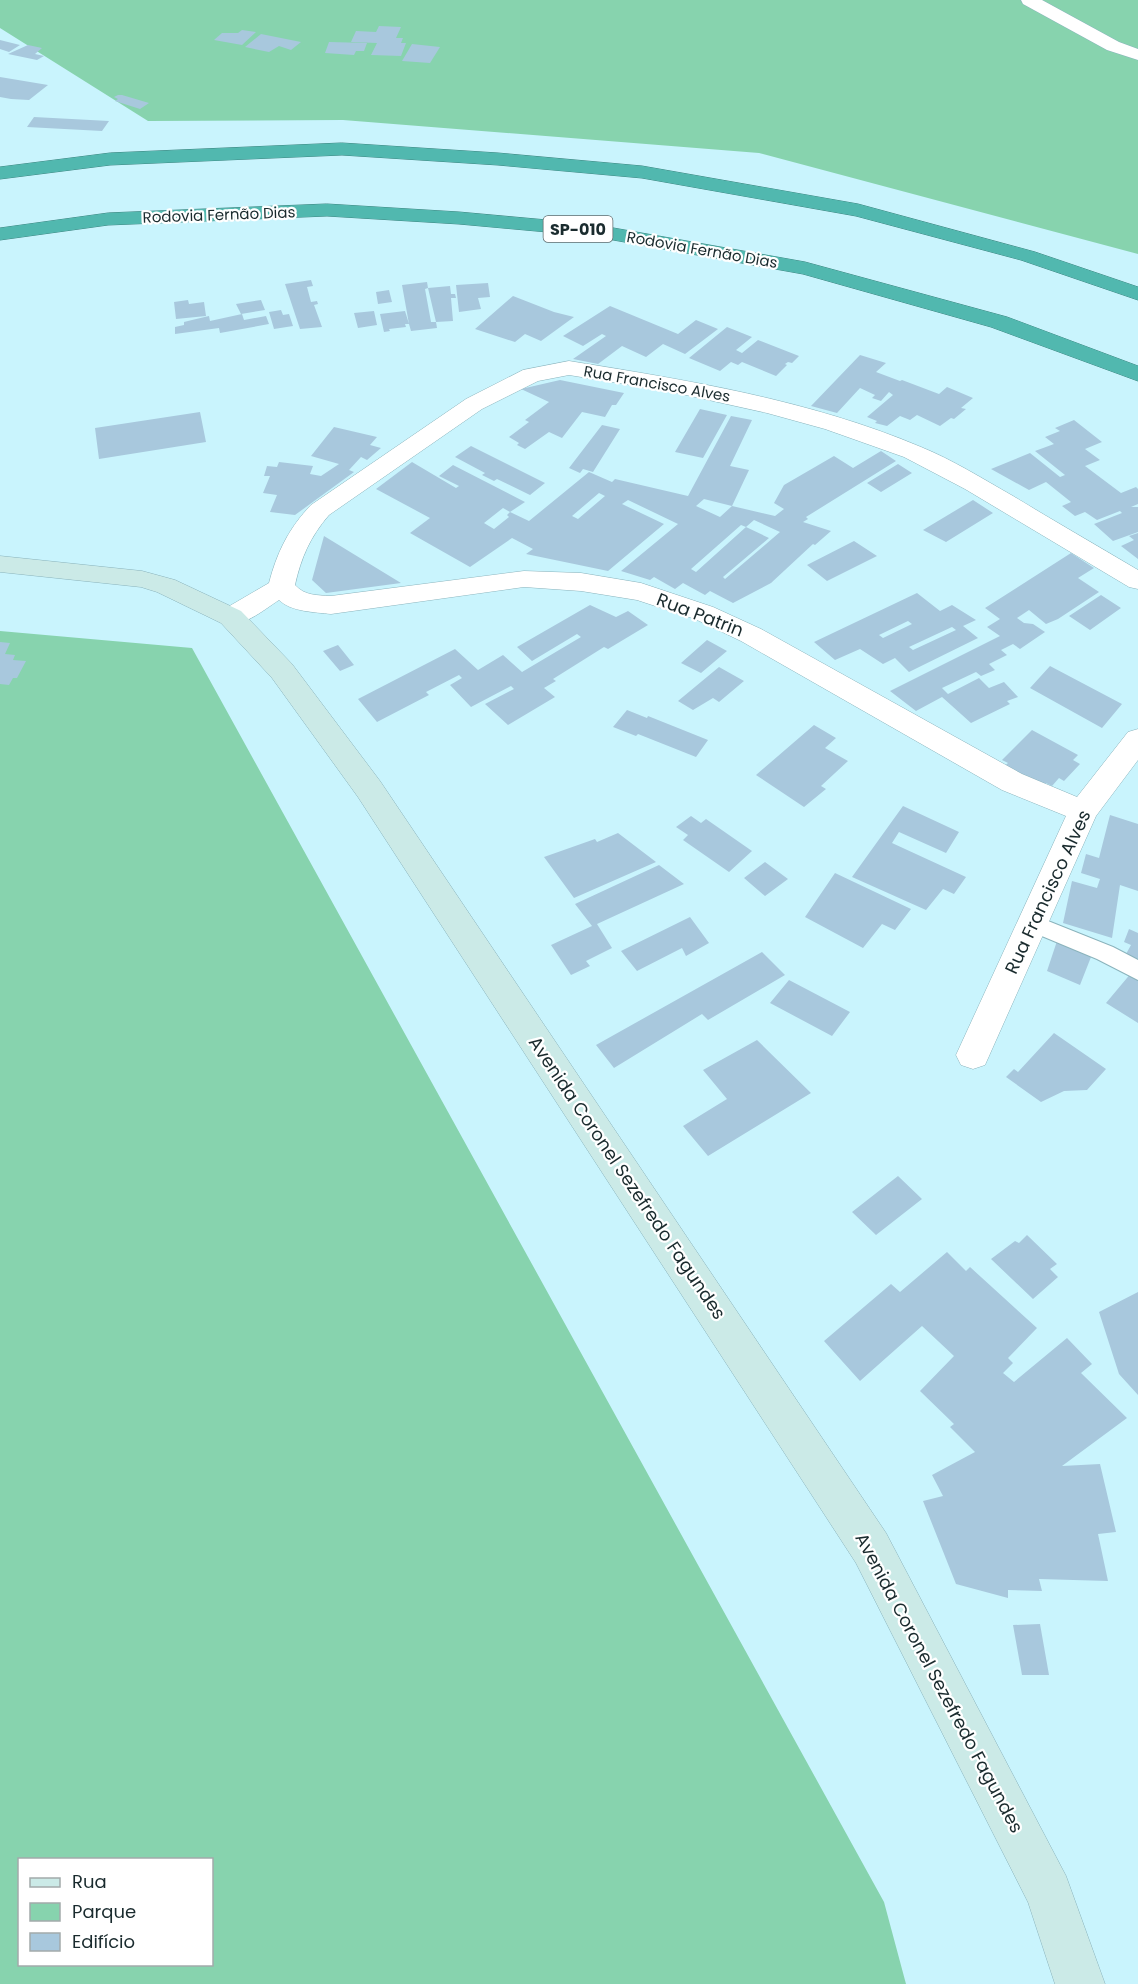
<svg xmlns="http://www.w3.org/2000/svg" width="1138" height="1984" font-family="Poppins,sans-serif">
  <rect width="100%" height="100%" fill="#c9f4fd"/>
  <path fill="#87d3ae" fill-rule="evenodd" d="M0,0H1138V254L759,153L343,120L148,121L0,28Z
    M0,631L192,648L884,1902L906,1984H0ZM20,1860H212V1964H20Z"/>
  <path fill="#a8c8dd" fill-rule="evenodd" d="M379,26L401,27L396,38H403L401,43H406L401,56L371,55L377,43L351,42L356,31L376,32Z
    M242,30L256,32L242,45L214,40L222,33H238Z
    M261,34L301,42L291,50L279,46L269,52L245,47Z
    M0,40L20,45L9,52L0,49Z
    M329,42L367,43L364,51H356L354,55L325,53Z
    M412,44L440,47L430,63L402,61Z
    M28,45L42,48L35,54L44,56L37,60L8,54Z
    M0,77L48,85L29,100L11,99L0,97Z
    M118,95H122L149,103L140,109L115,101L118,99L114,97Z
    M34,117L109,121L102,131L27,127Z
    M311,280L313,286L307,287L311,302L317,301L318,304L314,305L322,327L300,329L285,284Z
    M427,282L428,288L450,286L451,294H455L456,298H451L453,321L436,322L428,288L425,289L431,322H436L437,328L411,331L409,324H405L406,327L389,329L390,331L384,332L380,314L405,311L409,324L402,285Z
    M488,283L490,297L478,298L481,309L459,312L456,285Z
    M389,290L392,302L378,304L376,292Z
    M513,296L554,312L574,317L541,341L525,334L515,342L475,329Z
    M188,300L189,304L204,302L206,316L176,319L174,302Z
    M261,300L265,310L241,314L236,304Z
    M610,306L678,334L696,320L718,329L685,354L663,344L646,357L622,346L598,364L573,359L606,336L602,334L583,346L563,336Z
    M281,310L283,315L289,314L293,326L274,329L269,312Z
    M374,311L377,325L358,328L354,313Z
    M242,314L244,320L266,316L269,324L220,333L219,328L175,334V327L184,325V322L192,320L209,316L210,321Z
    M727,327L752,337L736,350L742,353L758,340L799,356L792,363L788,362L785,364L787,365L776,376L742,362L738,365L731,362L720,371L689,358Z
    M860,355L886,363L876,372L900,381L902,380L939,394L947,387L973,398L961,408L966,409L954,419L951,418L940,426L917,415L910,420L900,416L887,426L875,423L877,421L867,417L893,395L889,392L881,401L872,398L875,395L860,388L837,413L811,406Z
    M560,380L624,393L616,405H612L605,417L582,412L562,438L549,432L525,449L517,445L519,443L509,437L529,422L525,420L549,402L521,389Z
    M700,409L727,415L703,458L675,452Z
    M200,412L206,442L99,459L95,428Z
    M731,416L752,420L730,466L749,470L732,506L704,499L696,506L720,517L732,506L775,516L784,509L774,503L784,485L834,456L853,468L881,451L896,461L806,517L808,519L803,522L831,531L815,545L813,544L771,583L733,603L710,591L705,595L683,583L675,589L654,577L650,580L621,571L678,524L628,500L622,504L664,524L608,571L526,554L533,549L512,538L470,567L410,533L430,518L376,489L412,462L456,488L459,486L439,476L453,465L525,502L510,512L503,508L484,523L494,529L509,517L507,515L510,512L529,521L589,472L612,482L615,479L688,496ZM599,493L605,496L578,519L572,516ZM754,520L780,532L725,579L723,577L769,538L746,527L696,572L691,569L741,525L746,527Z
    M1074,420L1102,442L1085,449L1100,460L1085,466L1121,493L1136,487L1138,489V504L1131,507H1138V532L1113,541L1094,524L1122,513L1120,511L1097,520L1085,512L1075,516L1062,506L1071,502L1046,482L1029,490L991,469L1030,453L1060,477L1065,475L1035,451L1054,444L1045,437L1060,431L1055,428Z
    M602,425L620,429L593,472L583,469L580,473L569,468Z
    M334,427L377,437L370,445L381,448L367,460L361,457L349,470L354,472L295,515L270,512L277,495L263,493L270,476H264L267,466L277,467L279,462L313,466L310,474L321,476L339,464L311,456Z
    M471,446L545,483L530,495L497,479L494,481L482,475L485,473L455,457Z
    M898,464L912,473L881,492L867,483Z
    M973,500L993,513L946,542L923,530Z
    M1138,533V559L1121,546L1134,540L1129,536Z
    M324,536L401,583L326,593L312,580Z
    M854,541L877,556L827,581L807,565Z
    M1071,553L1094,568L1078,578L1099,592L1058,619L1046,624L1029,610L1017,618L1024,623L1033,624L1045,632L1020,649L1013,644L1001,650L1007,655L989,664L995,670L981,676L976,672L942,688L948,694L979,678L989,688L1004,682L1018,697L1007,701L1010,704L971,723L942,697L916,711L890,691L1000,636L987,627L1000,619L985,608Z
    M917,593L940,611L952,605L976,620L963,626L978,638L909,672L895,658L883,664L860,649L835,660L814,642ZM908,621L912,624L883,638L879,635ZM952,627L956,630L913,650L909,647Z
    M1101,595L1121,608L1090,630L1069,616Z
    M590,605L616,617L628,611L648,625L608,649L604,647L553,679L556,681L544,688L555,697L508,725L485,704L514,689L511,686L471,707L450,685L462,678L459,675L426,692L429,695L377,722L358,699L455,649L478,670L503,655L522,672L581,637L577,634L532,661L517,647Z
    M707,640L727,651L701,673L681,663Z
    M0,642L10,643L5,654L15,655L13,660L26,661L17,678H13L9,685L0,684Z
    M338,645L354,665L340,671L323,651Z
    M1050,666L1122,704L1102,728L1030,688Z
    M719,667L744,681L719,702L713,698L693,710L678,701Z
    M627,710L647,718L648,716L708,740L696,757L638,734L636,736L613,727Z
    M814,725L836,738L825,748L848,761L821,786L826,789L804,807L756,775Z
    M1032,730L1078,755L1073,760L1080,764L1064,781L1059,778L1052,786L1046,783L1040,789L1002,768L1008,763L1002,760Z
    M903,806L959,832L946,853L899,832L892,843L966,877L954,894L943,889L926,910L852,877Z
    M1110,815L1138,824V891L1120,885L1112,938L1063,923L1072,881L1097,888L1100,879L1081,873L1086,854L1099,858Z
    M691,816L701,823L706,819L752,851L729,872L683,840L688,835L676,827Z
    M618,833L656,862L574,898L544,857L595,839L597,842Z
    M765,862L788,879L765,896L744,878Z
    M659,865L684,884L597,924L612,948L586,961L590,966L571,975L551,945L592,926L575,904Z
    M835,873L911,909L895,930L882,924L863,948L805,917Z
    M690,917L709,943L686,956L682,948L637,971L621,951Z
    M1129,929L1138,933V959L1126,954L1131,945L1124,942Z
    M1057,941L1091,957L1080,985L1047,971Z
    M762,952L785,975L708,1020L702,1014L614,1068L596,1045Z
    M1132,972L1138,976V1023L1106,1003Z
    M789,980L850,1012L832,1036L770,1003Z
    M1054,1033L1106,1069L1087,1090L1064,1091L1041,1102L1006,1077L1014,1069L1018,1072Z
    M757,1040L811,1093L708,1156L683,1126L727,1099L703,1070Z
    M898,1176L922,1199L876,1235L852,1212Z
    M1027,1235L1057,1264L1050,1269L1058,1277L1033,1299L991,1259L1015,1241L1019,1243Z
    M947,1252L966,1271L970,1267L1037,1328L1008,1358L1013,1363L1003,1373L1014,1382L1067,1338L1092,1364L1081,1373L1127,1418L1062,1466L1100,1464L1116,1532L1098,1534L1108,1581L1039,1579L1042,1591L1008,1590V1598L956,1584L923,1501L943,1496L932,1475L975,1452L950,1427L954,1424L920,1391L954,1356L922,1326L860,1381L824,1341L891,1284L900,1292Z
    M1138,1292V1395L1119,1374L1099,1312Z
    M1040,1624L1049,1675H1022L1013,1625Z"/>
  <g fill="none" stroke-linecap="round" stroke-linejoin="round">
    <defs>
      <path id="service" d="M1033,915L1113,947L1138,960V980L1097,959L1025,929L1022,923L1025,917Z"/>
      <path id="minor" d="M1021,0H1042L1119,42L1138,49V60L1107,50L1023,4Z
        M569,361C687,380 810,400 921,447C953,460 983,479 1013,496C1054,521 1096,545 1138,570V589L1129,587L965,489L904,457L825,429L767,413L668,391L569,375L538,381L482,409L329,515C310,537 301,558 295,585C305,596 317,595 331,596L524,571L581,573L641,583L713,607L761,629L1022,774L1077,797L1128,732L1138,729V760L1096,816L985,1065L973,1069L961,1065L956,1055L1066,816L1002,790L741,641L695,619L637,600L581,591L524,587L331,614C315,612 291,612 279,600C262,611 242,629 221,623L218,617L221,611L269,583C277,552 289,528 311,505L466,399L523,370Z"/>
      <path id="secondary" d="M0,556L142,571L175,580L241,611L292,664L380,781L886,1533L1066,1876L1105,1984H1055L1028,1902L856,1563L358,797L272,678L221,623L157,592L141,587L0,572Z"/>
      <path id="motorway" d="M342,143L498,153L642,166L858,204L1035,252L1138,287V300L1021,260L856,216L642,178L498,165L342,155L110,165L0,179V167L110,153Z
        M327,204L459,212L591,224L805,262L1007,317L1138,366V381L991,327L803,274L591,236L459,224L327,216L108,225L0,240V228L108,213Z"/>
    </defs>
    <use href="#service" stroke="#8ab3bc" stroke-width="2"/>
    <use href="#minor" stroke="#8ab3bc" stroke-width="1"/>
    <use href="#secondary" stroke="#8ab3bc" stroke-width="1"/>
    <use href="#motorway" stroke="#3e8782" stroke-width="1"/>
    <use href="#service" fill="#fff" fill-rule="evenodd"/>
    <use href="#minor" fill="#fff" fill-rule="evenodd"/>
    <use href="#secondary" fill="#cbeae7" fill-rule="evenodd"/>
    <use href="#motorway" fill="#51b8af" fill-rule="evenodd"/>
  </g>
  <g text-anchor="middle" stroke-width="4.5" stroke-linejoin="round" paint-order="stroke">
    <g font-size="15" fill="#1a2b2e" stroke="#fff">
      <text transform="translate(219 215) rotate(-2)" y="5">Rodovia Fernão Dias</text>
      <text transform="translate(702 250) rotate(10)" y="5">Rodovia Fernão Dias</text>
      <text transform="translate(657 384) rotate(10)" y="5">Rua Francisco Alves</text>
    </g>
    <rect fill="#fff" stroke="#5f6b6d" stroke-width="1.5" x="543.5" y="216" width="69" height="26" rx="4.5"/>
    <g font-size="16" font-weight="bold" fill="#1a2b2e">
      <text x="578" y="235">SP-010</text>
    </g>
    <g font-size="18" fill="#1a2b2e" stroke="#fff">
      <text transform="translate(700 615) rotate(21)" y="6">Rua Patrin</text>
      <text transform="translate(1048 892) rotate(-65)" y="6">Rua Francisco Alves</text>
      <text transform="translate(627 1178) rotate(56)" y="6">Avenida Coronel Sezefredo Fagundes</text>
      <text transform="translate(939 1683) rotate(62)" y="6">Avenida Coronel Sezefredo Fagundes</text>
    </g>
  </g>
  <rect x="18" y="1858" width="195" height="108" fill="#ffffff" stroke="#a3aaab" stroke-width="1.5"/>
  <rect x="30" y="1878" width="30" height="9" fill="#cbeae7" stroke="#a3aaab" stroke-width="1.5"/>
  <text x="72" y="1888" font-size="18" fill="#1a2b2e">Rua</text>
  <rect x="30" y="1903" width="30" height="18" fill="#87d3ae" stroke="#a3aaab" stroke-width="1.5"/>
  <text x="72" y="1918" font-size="18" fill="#1a2b2e">Parque</text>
  <rect x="30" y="1933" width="30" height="18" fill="#a8c8dd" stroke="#a3aaab" stroke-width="1.5"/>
  <text x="72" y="1948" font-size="18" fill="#1a2b2e">Edifício</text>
</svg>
